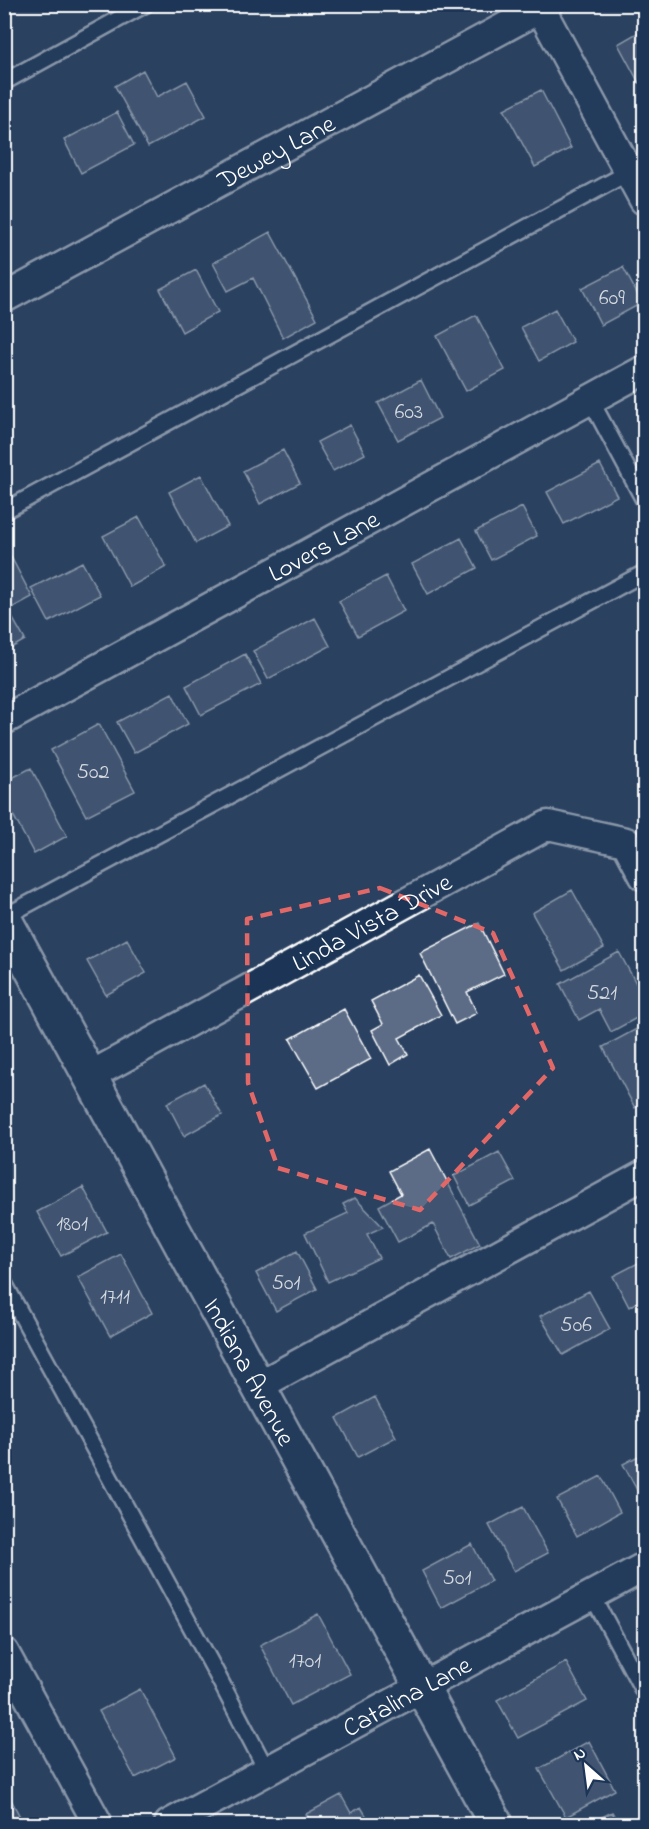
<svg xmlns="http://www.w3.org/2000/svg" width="649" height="1829" font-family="'Indie Flower',sans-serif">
  <rect width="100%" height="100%" fill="#2a4161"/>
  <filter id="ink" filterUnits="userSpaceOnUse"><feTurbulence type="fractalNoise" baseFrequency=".0167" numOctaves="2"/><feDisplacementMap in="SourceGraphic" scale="12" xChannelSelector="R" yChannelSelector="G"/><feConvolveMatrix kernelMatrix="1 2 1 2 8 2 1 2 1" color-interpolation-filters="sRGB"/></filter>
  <g filter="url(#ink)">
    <path fill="#5b6c86" stroke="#fff" stroke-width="1.5" d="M644,29V80L639,83L618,44Z
      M143,70L157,97L187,81L206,116L148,147L115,86Z
      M541,90L571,148L535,167L504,109Z
      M117,112L134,145L81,173L64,140Z
      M270,232L317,319L283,338L253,278L228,291L213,263Z
      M623,267L642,303L601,325L582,288Z
      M196,270L218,312L182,332L160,289Z
      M555,309L573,342L539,361L521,327Z
      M476,315L505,370L466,391L437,336Z
      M421,380L440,418L398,440L378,403Z
      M350,425L365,454L333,471L317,442Z
      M283,450L300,483L260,504L243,471Z
      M600,464L617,496L564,524L547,492Z
      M201,475L228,526L196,543L169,492Z
      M522,507L537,536L491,560L476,531Z
      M139,517L166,567L130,587L103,536Z
      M461,538L477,568L428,594L412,564Z
      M8,551L32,597L8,610L25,640L4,652V553Z
      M82,562L100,595L49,622L31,588Z
      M386,576L404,611L358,636L339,601Z
      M315,618L330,646L268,679L253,651Z
      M245,654L261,684L201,715L186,686Z
      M172,693L188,724L134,753L117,722Z
      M99,724L135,791L86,816L51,750Z
      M31,768L67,836L34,854L4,798V782Z
      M572,890L604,948L564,970L532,913Z
      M479,923L504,974L467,992L477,1013L455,1024L420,953Z
      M127,939L146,973L106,995L87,961Z
      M619,952L644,998V1014L611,1032L599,1009L579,1020L560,984Z
      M419,975L441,1015L399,1038L408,1054L390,1065L372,1030L383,1024L371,1001Z
      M344,1009L371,1059L318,1088L290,1039Z
      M644,1025V1103L635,1108L603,1047Z
      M204,1083L222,1115L184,1136L167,1103Z
      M430,1149L480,1244L451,1259L433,1224L398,1242L379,1206L401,1194L389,1171Z
      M499,1152L515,1181L469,1205L454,1176Z
      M83,1187L107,1232L61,1256L37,1212Z
      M355,1198L383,1227L367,1234L379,1258L328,1282L305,1233L348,1213L343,1204Z
      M297,1251L317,1289L276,1311L256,1273Z
      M121,1254L152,1313L110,1336L78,1277Z
      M644,1260V1298L629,1307L613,1276Z
      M589,1291L610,1329L563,1355L540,1316Z
      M375,1397L396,1437L358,1457L337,1418Z
      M644,1453V1501H643L623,1464Z
      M601,1476L620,1512L577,1536L557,1499Z
      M523,1507L548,1553L514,1571L489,1525Z
      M472,1544L491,1581L441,1608L422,1571Z
      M318,1614L350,1674L291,1705L260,1645Z
      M566,1662L587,1701L518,1738L497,1700Z
      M140,1689L176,1757L135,1778L99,1711Z
      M589,1741L615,1790L566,1817L539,1769Z
      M8,1794L24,1824H4V1796Z
      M341,1795L351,1813L361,1807L371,1824H313L306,1814Z
      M612,1812L619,1824H588Z"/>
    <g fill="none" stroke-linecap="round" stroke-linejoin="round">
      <defs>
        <path id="service" d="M4,82L146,4
          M590,399L644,500
          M4,511L644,164
          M4,917L644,573
          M4,1283L214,1669L267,1771
          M592,1595L644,1692"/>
        <g id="minor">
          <path d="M538,4L644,200"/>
          <path id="s1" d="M4,298L548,4"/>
          <path id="s2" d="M4,720L644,370"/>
          <path id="s3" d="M90,1076L548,825L626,842L644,876"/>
          <path d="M258,1386L644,1175"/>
          <path d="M4,1652L98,1824"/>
          <path id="s4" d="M169,1824L644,1567"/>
        </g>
        <g id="tertiary">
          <path id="s5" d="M4,918L496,1824"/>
        </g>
      </defs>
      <use href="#service" stroke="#fff" stroke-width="20"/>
      <use href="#minor" stroke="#fff" stroke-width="33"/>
      <use href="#tertiary" stroke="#fff" stroke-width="38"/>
      <use href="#service" stroke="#1d3557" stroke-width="15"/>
      <use href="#minor" stroke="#1d3557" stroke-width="28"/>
      <use href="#tertiary" stroke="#1d3557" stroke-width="33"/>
    </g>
  </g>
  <path d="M0 0H649V1829H0ZM380,888L493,933L553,1068L420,1210L278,1168L248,1083L247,919Z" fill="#2a4161" fill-opacity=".55" fill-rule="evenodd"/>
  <path fill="none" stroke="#e26868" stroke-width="4.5" stroke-dasharray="12 8" stroke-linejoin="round" d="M380,888L493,933L553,1068L420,1210L278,1168L248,1083L247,919Z"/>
  <g text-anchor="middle" stroke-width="5" stroke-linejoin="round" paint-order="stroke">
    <g font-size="22" fill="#d6dae1">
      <text x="612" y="304">609</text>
      <text x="409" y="418">603</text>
      <text x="93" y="778">502</text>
      <text x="602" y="999">521</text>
      <text x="72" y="1230">1801</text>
      <text x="286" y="1289">501</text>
      <text x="115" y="1303">1711</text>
      <text x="576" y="1331">506</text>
      <text x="457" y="1584">501</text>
      <text x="305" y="1667">1701</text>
    </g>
    <g font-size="26" fill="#fff" stroke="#1d3557">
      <text dy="9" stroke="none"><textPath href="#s1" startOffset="309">Dewey Lane</textPath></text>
      <text dy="9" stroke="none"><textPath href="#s2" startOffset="364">Lovers Lane</textPath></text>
      <text dy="9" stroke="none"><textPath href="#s3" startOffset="321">Linda Vista Drive</textPath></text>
      <text dy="9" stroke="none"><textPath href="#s5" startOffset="516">Indiana Avenue</textPath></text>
      <text dy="9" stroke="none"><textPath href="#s4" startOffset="270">Catalina Lane</textPath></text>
    </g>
  </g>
  <rect width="649" height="1829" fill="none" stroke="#1d3557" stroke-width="24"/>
  <rect x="12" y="12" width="625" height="1805" fill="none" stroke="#fff" stroke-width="2" filter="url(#ink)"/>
  <g transform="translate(586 1766) rotate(332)" stroke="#1d3557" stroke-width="4.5" paint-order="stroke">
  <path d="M0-4.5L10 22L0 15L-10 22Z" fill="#ffffff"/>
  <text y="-9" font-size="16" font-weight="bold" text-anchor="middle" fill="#ffffff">N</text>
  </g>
</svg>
